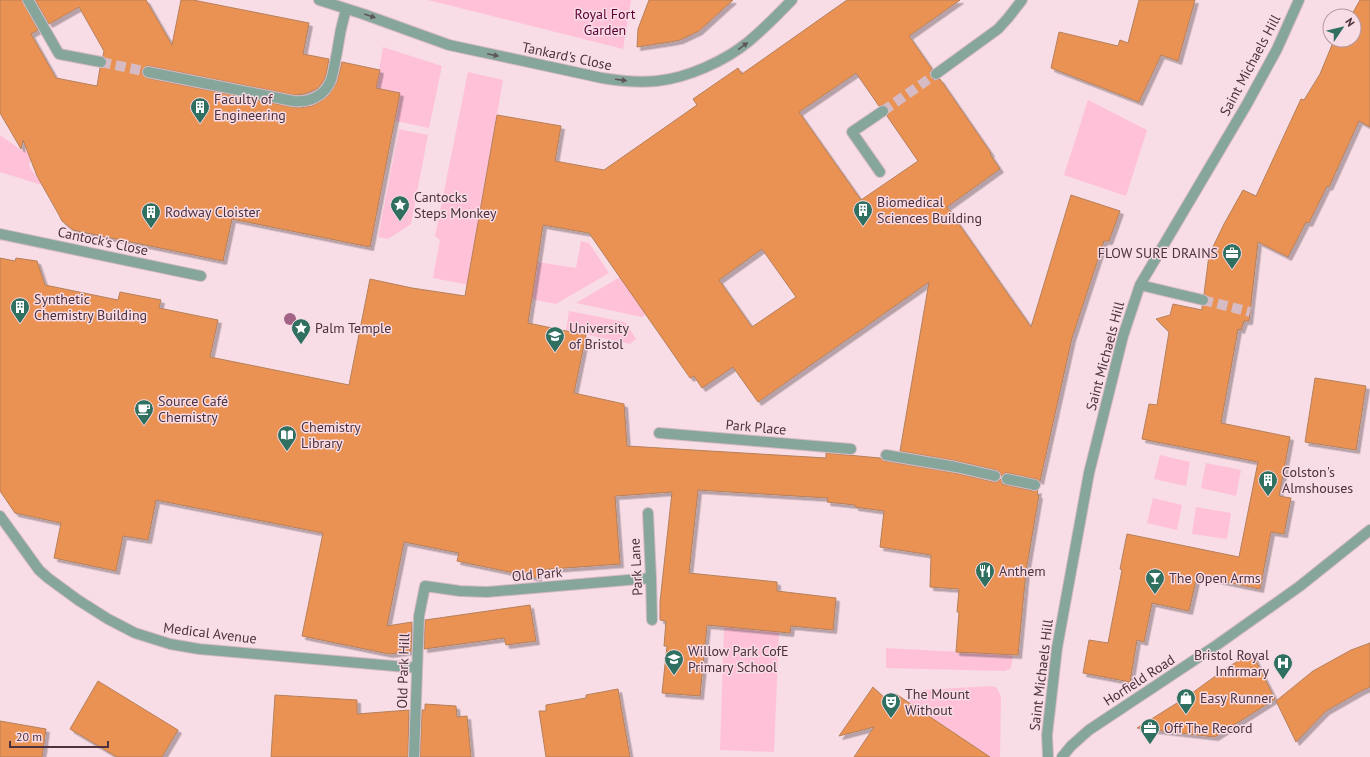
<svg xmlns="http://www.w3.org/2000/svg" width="1370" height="757" font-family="'PT Sans',sans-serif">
  <defs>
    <filter id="shadow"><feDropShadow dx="3.5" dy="3.5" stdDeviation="0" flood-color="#0004"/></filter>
  </defs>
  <rect width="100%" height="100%" fill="#f8dce6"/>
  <path fill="#fec1d8" d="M428,0H631L623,49Z
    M383,47L442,66L429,128L395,121L400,93L376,88Z
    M468,72L503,80L470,267L489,289L433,278L440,240L435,236Z
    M1088,100L1147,130L1126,196L1064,175Z
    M399,129L428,135L411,224L388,239L378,237Z
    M0,135L21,150L32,152L29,166L42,185L0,172Z
    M581,241L589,243L609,273L556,304L508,294L537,262L576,268Z
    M620,277L646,314L642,317L576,303Z
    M569,311L625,322L636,339L630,344L566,330Z
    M1160,455L1190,462L1186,486L1154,479Z
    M1206,463L1241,470L1236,496L1201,488Z
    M1153,498L1182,505L1177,530L1147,523Z
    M1196,507L1231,513L1227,539L1192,534Z
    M724,627L779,632L774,752L720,750Z
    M886,648L1013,655L1011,668L1005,671L886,668Z
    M992,686L997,688L1001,697L1000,757H990L909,702L915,694L924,690Z"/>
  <path fill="#ea9253" stroke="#b6805c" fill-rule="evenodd" filter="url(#shadow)" d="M0,0H22L38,30L31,34L56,78L97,86L100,68L106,66L107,60L103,56L104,51L79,7L49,24L35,0H146L172,45L181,0H193L309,23L303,54L329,59L326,75L323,82L317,89L304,94L294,95L149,66H146L142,70V74L147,78L292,107L299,108L312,106L318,103L329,95L337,82L342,62L380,70L376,88L400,93L370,247L232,219L223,261L73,230L62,221L59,215L37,176L23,140L21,149L0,113Z
    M649,0H733L699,31L680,40L670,42L637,47L638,29Z
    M847,0H960L909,36L932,69L930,72L931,77L934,80L940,79L991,153L990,154L1000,169L947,207L1031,327L1071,195L1120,211L1109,241H1104L1072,338L1040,481L1036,479L1008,473H1005L1001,476L1000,472L996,470L957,461L900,451L929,282L758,402L733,367L702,388L694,376L690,378L589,233L543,225L528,323L586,335L574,393L624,404L627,446L826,458V453L880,458L885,461L955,473L994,482H997L1001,479L1002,484L1006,485L1034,491L1038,490L1037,495H1039L1026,571L1018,655L956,652L959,612H957L959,589L930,587L931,555L880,547L884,511L855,507V505L827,502L828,498L698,490L689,573L777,582V591L836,598L833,630L791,626L790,633L707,625L700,696L662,693L667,646H664L666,621L660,620V602L672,492L615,496L620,564L537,570L538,578L457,561L459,553L404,542L387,626L412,622L411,651L389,654L302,636L323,533L156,500L148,540L123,536L116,571L54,558L61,523L15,513L0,491V258L15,261L16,258L37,261L45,285L118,300L120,292L161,300L159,308L218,320L210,357L349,385L370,279L412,288L465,296L497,115L561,126L555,161L604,170L697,105L693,99L738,68L742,74ZM856,73L879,106L883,105L888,107L889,111L887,116L918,161L861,200L799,112ZM762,249L796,297L752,327L719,280Z
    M1139,0H1195L1178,61L1161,55L1139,102L1051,68L1059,32L1118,46L1120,40L1128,43Z
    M1360,0H1370V127L1359,121L1329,187L1327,186L1309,223L1306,222L1288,257L1258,242L1249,321H1244L1241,330L1238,329L1221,423L1290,437L1279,496L1291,498L1284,534L1271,532L1260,589L1197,576L1189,611L1152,603L1144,642L1137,640L1130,682L1083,673L1089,640L1108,643L1122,570L1120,569L1127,534L1239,557L1258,462L1142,439L1149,404L1157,405L1169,332L1156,319L1170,315L1173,304L1202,310V306L1208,304L1209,298L1204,294L1209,255L1224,224L1243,190L1256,196L1301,99L1304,100L1320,74L1334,40H1354V16H1351Z
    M1315,378L1366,386L1356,450L1305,442Z
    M530,605L536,641L506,645L504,638L424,649L425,620Z
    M1370,643V687L1361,691L1326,711L1296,742L1276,701L1313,671L1351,650Z
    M1252,653L1275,699L1215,737L1137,728L1193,693H1192L1228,667Z
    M98,681L178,730L162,757H117L70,729Z
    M873,687L890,703L896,694L990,757H854L874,727L839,736Z
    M618,689L630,757H546L539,711H546V705L586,698V695Z
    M275,695L357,700V714L409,710L408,757H271Z
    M425,704L456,706L457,717L467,716L471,757H420L422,710H425Z
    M0,721L46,729L42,757H0Z"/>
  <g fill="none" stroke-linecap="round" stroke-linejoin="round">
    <path stroke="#d6bac4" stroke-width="10" stroke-dasharray="10 5" stroke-linecap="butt" d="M101,62L148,72
      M883,111L936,74
      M1203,300L1250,312"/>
    <defs>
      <path id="minor" d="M28,0L59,54L101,62
        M319,0L363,14L449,45L602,78C620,81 639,83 657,81C687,78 725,61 748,42C764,29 778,14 792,0
        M148,72L293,101C309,103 325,96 331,80C334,71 335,61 337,52C339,37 342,23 346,9
        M936,74L998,29L1008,18L1022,0
        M880,172L852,132L883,111
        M0,234L201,276
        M1140,285L1203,300
        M659,433L851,449
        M886,455L956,467L995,476
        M1007,479L1035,485
        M648,513L651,578L652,620
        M0,516L39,570L48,578L78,600L108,619L135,633L170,644L199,649L417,668
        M414,757L419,616L425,586L460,591L487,592L651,578
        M1048,757L1047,735L1057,648L1089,473L1123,336L1140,285L1247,104L1277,49L1299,0
        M1062,757L1071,746L1089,730L1214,647L1300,586L1370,530"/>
    </defs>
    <use href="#minor" stroke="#d6bac4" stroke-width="12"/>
    <use href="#minor" stroke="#86a69c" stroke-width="10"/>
  </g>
  <circle fill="#a26384" cx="290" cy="319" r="6"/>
  <defs><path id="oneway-solid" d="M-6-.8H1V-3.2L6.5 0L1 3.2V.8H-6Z"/></defs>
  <g fill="#5d5559">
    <use href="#oneway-solid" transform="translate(370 16) rotate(19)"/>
    <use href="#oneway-solid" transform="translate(743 46) rotate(-36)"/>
    <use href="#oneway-solid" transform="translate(493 55) rotate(12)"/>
    <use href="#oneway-solid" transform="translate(621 80) rotate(7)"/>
  </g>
  <defs>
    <symbol id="building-pin" viewBox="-11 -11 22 30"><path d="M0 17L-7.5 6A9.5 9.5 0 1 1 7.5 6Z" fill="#2f7060" stroke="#f8dce6"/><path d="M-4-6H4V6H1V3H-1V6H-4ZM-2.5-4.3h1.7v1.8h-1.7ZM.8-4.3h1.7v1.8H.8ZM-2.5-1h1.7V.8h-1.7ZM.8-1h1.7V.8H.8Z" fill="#fff"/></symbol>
    <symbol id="sight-pin" viewBox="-11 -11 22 30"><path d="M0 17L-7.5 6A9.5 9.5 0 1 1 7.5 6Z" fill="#2f7060" stroke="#f8dce6"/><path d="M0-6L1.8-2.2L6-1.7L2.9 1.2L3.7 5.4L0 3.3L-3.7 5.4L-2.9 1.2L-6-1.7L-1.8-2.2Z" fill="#fff"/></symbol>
    <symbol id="office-pin" viewBox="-11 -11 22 30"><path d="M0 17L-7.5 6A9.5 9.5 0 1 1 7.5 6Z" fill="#2f7060" stroke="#f8dce6"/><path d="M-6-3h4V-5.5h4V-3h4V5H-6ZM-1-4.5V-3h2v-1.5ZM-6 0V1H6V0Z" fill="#fff"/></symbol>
    <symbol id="university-pin" viewBox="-11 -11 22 30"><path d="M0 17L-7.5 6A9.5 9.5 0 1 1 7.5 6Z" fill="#2f7060" stroke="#f8dce6"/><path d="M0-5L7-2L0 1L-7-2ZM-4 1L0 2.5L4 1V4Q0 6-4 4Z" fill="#fff"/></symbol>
    <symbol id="cafe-pin" viewBox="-11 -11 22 30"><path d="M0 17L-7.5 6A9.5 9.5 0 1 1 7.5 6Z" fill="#2f7060" stroke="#f8dce6"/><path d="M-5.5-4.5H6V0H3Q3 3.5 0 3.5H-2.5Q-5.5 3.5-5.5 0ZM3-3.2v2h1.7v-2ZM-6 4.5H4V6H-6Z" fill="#fff"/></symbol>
    <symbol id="library-pin" viewBox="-11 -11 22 30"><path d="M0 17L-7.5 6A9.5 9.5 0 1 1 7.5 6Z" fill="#2f7060" stroke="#f8dce6"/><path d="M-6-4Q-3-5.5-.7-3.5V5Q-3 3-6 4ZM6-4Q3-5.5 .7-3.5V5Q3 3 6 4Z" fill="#fff"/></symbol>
    <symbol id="restaurant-pin" viewBox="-11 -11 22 30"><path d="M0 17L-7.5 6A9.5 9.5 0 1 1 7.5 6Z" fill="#2f7060" stroke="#f8dce6"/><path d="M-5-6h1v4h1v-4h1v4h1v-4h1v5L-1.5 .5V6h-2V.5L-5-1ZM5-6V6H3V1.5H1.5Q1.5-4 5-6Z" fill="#fff"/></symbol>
    <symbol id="bar-pin" viewBox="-11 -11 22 30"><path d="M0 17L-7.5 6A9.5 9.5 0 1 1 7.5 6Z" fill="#2f7060" stroke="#f8dce6"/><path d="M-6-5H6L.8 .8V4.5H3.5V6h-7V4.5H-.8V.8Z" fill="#fff"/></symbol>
    <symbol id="school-pin" viewBox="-11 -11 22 30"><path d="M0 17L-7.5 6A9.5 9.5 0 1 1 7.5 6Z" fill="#2f7060" stroke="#f8dce6"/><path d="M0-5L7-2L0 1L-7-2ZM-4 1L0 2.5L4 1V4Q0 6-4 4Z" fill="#fff"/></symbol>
    <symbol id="hospital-pin" viewBox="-11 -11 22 30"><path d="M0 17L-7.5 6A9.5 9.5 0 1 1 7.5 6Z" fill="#2f7060" stroke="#f8dce6"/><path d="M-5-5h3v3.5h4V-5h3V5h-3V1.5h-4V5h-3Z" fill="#fff"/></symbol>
    <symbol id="shop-pin" viewBox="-11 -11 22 30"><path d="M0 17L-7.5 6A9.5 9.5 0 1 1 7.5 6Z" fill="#2f7060" stroke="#f8dce6"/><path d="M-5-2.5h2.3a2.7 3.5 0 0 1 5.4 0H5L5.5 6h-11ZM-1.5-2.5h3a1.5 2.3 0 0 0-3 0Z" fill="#fff"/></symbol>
    <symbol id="theatre-pin" viewBox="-11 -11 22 30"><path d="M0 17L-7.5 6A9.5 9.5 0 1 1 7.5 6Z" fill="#2f7060" stroke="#f8dce6"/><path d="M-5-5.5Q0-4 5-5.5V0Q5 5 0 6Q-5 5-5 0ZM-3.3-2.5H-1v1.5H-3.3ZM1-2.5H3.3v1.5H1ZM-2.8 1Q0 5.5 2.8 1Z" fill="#fff"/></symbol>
  </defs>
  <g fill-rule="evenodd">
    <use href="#building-pin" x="189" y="96" width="22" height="30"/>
    <use href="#sight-pin" x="389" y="194" width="22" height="30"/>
    <use href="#building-pin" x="852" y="199" width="22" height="30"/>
    <use href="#building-pin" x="140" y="201" width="22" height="30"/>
    <use href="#office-pin" x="1221" y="242" width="22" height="30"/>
    <use href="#building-pin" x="9" y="296" width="22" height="30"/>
    <use href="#sight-pin" x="290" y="317" width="22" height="30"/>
    <use href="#university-pin" x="544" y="325" width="22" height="30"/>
    <use href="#cafe-pin" x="133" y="398" width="22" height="30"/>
    <use href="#library-pin" x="276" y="424" width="22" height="30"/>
    <use href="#building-pin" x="1257" y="469" width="22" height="30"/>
    <use href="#restaurant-pin" x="974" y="560" width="22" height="30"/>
    <use href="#bar-pin" x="1144" y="567" width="22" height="30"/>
    <use href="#school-pin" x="663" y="648" width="22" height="30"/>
    <use href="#hospital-pin" x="1272" y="652" width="22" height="30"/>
    <use href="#shop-pin" x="1175" y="687" width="22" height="30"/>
    <use href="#theatre-pin" x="880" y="691" width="22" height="30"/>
    <use href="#office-pin" x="1139" y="717" width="22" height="30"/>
  </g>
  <g text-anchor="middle" stroke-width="3" stroke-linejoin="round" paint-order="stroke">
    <g font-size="14" fill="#5c0034" stroke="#f8dce6">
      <text x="605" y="19">Royal Fort<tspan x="605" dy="16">Garden</tspan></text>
    </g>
    <g font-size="14" fill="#4c323c" stroke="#f8dce6">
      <text transform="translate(567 56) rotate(12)" y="5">Tankard's Close</text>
      <text transform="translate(1250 65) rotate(-62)" y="5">Saint Michaels Hill</text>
      <text transform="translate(103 241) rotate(12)" y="5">Cantock's Close</text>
      <text transform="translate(1105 356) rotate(-75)" y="5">Saint Michaels Hill</text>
      <text transform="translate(756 427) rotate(5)" y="5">Park Place</text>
      <text transform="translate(636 567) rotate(-93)" y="5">Park Lane</text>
      <text transform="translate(537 574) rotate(-5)" y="5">Old Park</text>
      <text transform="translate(210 633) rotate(7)" y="5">Medical Avenue</text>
      <text transform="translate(403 671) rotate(-88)" y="5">Old Park Hill</text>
      <text transform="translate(1041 675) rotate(-83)" y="5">Saint Michaels Hill</text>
      <text transform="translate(1139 680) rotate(-33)" y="5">Horfield Road</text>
    </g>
    <g font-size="14" fill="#4c323c" stroke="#f8dce6" text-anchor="start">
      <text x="214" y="104">Faculty of<tspan x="214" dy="16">Engineering</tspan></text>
      <text x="414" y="202">Cantocks<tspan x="414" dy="16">Steps Monkey</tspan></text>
      <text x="877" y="207">Biomedical<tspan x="877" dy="16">Sciences Building</tspan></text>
      <text x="165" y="217">Rodway Cloister</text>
      <text x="1218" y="258" text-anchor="end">FLOW SURE DRAINS</text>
      <text x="34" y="304">Synthetic<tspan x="34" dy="16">Chemistry Building</tspan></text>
      <text x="315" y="333">Palm Temple</text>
      <text x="569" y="333">University<tspan x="569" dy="16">of Bristol</tspan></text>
      <text x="158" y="406">Source Café<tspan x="158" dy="16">Chemistry</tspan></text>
      <text x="301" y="432">Chemistry<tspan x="301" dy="16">Library</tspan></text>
      <text x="1282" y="477">Colston's<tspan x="1282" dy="16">Almshouses</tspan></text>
      <text x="999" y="576">Anthem</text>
      <text x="1169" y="583">The Open Arms</text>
      <text x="688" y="656">Willow Park CofE<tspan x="688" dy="16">Primary School</tspan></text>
      <text x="1269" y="660" text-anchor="end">Bristol Royal<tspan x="1269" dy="16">Infirmary</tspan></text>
      <text x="905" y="699">The Mount<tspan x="905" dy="16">Without</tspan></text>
      <text x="1200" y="703">Easy Runner</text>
      <text x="1164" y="733">Off The Record</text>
    </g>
  </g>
  <g transform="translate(1342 28) rotate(55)"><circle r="19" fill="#f8dce6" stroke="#b398a2"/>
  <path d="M0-3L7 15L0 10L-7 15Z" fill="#2f7060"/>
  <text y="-6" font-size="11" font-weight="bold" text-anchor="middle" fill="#4c323c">N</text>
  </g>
  <path d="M10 741v6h98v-6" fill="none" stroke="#4c323c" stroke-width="2"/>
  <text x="16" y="741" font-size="12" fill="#4c323c" stroke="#f8dce6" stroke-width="3" paint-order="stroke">20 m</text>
</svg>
